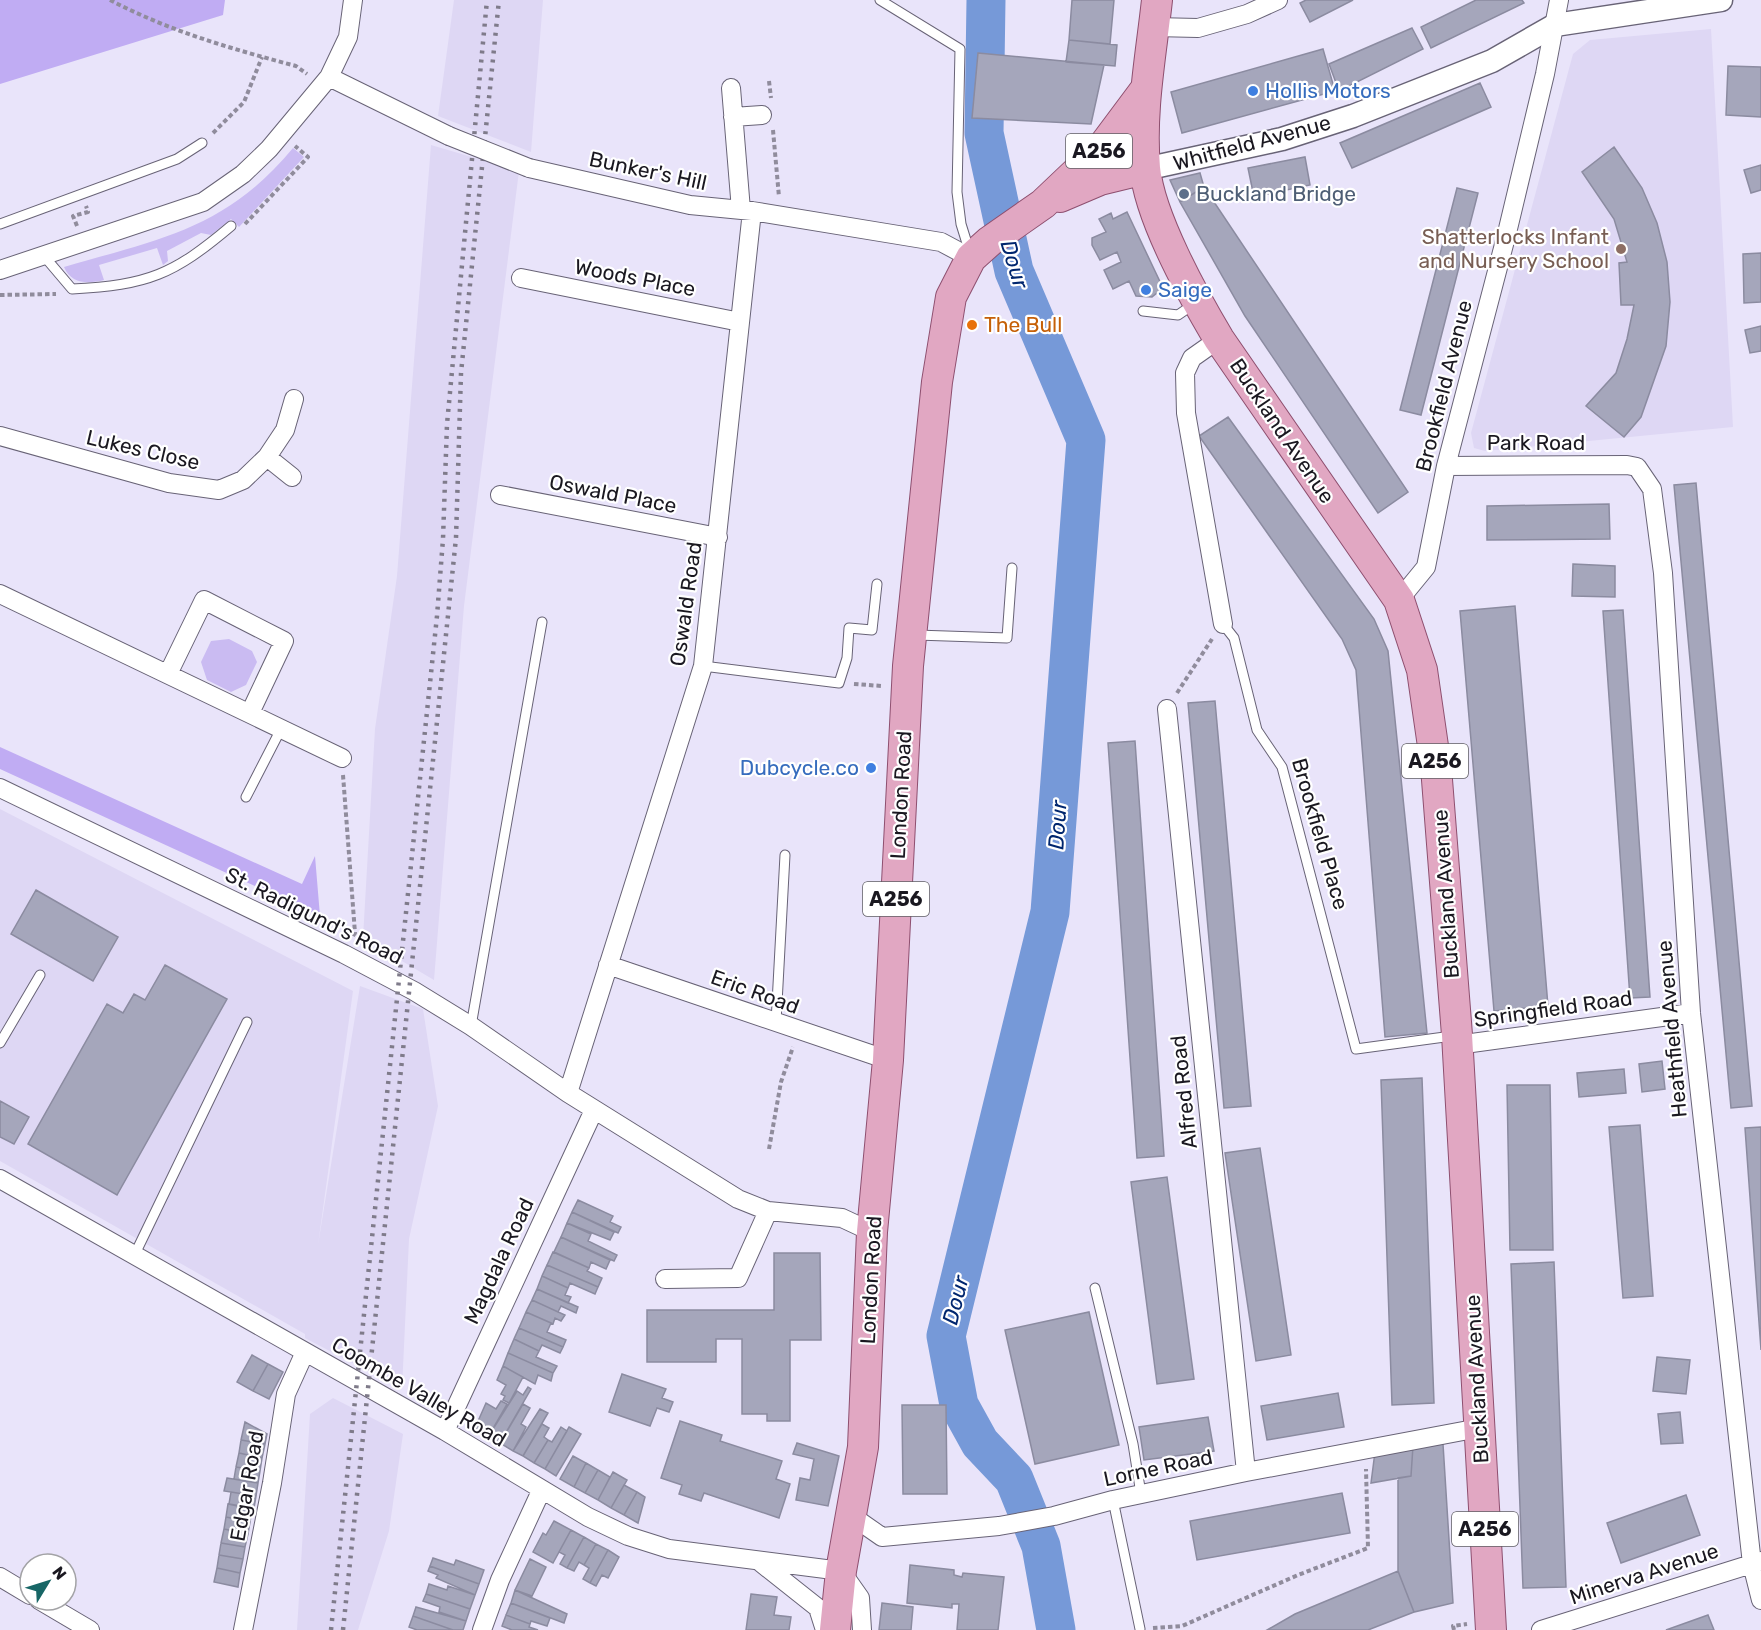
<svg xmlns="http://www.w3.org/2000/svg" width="1761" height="1630" font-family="Rubik,sans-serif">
  <rect width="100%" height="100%" fill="#e9e4fa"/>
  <path fill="#ded7f4" d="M454,0H543L531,152L438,116Z
    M1711,29L1733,427L1485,451L1474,448L1471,433L1573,54L1590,40Z
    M431,145L519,171L464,606L434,980L363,938L375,729L397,576Z
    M0,809L353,991L318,1245L360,986L423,1009L438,1106L409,1239L402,1389L305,1338V1334L0,1161Z
    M333,1398L403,1434L389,1531L358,1630H297L310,1414Z"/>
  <path fill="#cabbf2" d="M293,148L304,157L239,227L231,219L211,235L201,233L167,251L168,261L163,265L157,248L99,265L104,280C88,284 71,284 64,267C160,239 226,229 293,148Z
    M229,639L252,651L257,662L246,685L231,692L207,680L201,662L211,641Z"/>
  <path fill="#c0acf3" d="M0,0H225L223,15L0,84Z
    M0,747L302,884L315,856L320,916L0,769Z"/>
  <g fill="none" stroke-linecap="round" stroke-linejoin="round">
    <path stroke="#7699d8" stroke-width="39" d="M986,0L984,133L1014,271L1086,440L1050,912L946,1336L959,1405L980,1443L1014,1479L1041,1546L1056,1630"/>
  </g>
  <path fill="#a5a6bb" stroke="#8b8ba0" stroke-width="1.5" d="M1072,0H1114L1110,44L1069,40Z
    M1306,0H1353L1310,22L1300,3Z
    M1476,0H1522L1524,3L1431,48L1421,27Z
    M1412,28L1423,49L1339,91L1329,64Z
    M1069,40L1117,45L1115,66L1066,62Z
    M1323,49L1335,91L1182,133L1171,92Z
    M978,53L1104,65L1091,124L972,118Z
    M1728,66L1761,67V117L1726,115Z
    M1480,83L1491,107L1352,168L1340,143Z
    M1614,147L1642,188L1657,223L1667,262L1670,302L1666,346L1641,417L1624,437L1586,406L1616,373L1627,339L1634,305H1621L1619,263L1627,262L1614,219L1582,172Z
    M1305,157L1310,185L1254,197L1248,168Z
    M1761,165V190L1751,193L1744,170Z
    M1200,173L1204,187L1180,202L1170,180Z
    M1204,187L1408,492L1378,513L1245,316L1180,202Z
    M1457,188L1478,193L1421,415L1400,410Z
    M1127,212L1163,288L1152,297L1136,296L1129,281L1113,289L1104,270L1121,262L1117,252L1100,260L1092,245V238L1106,232L1099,219L1111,213L1113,219Z
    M1761,253V302L1744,303L1743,254Z
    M1761,326V351L1750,353L1745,330Z
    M1228,417L1374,619L1388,651L1427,1033L1385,1037L1356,670L1342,639L1199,436Z
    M1696,483L1752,1106L1731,1108L1674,485Z
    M1609,504L1610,539L1487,540V506Z
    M1573,564L1615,566V597L1572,596Z
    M1515,606L1548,1006L1494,1011L1460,611Z
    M1623,610L1650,997L1630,998L1603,611Z
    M1215,701L1251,1106L1224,1108L1188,703Z
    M1135,741L1164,1156L1137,1158L1108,743Z
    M36,890L118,937L93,981L11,934Z
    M165,965L227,999L117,1195L28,1144L107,1004L123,1013L134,994L145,1000Z
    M1662,1061L1665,1089L1642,1092L1639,1064Z
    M1624,1069L1626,1093L1579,1097L1577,1073Z
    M1422,1078L1434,1403L1392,1405L1381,1080Z
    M1507,1085H1550L1553,1250H1510Z
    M0,1101L29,1117L14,1144L0,1137Z
    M1640,1125L1653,1296L1623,1298L1609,1127Z
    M1761,1127V1350L1745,1128Z
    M1260,1148L1291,1355L1256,1361L1225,1153Z
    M1167,1177L1194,1379L1157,1384L1131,1182Z
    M578,1200L613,1216L610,1222L621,1227L618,1233L572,1212Z
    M572,1212L614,1232L610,1240L567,1223Z
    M567,1223L591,1234L588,1241L617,1255L614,1261L561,1237Z
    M561,1237L610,1260L606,1269L591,1262L589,1268L554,1252Z
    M553,1252L589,1268L587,1271L602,1278L598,1287L547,1265Z
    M774,1253H820L821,1340H790V1421H767V1414H742V1339H716V1362H647V1310H774Z
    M1554,1262L1566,1587L1523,1588L1511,1264Z
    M547,1265L598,1287L595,1294L570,1283L568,1288L542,1276Z
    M542,1276L568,1288L565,1295L571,1297L568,1303L537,1289Z
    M537,1289L578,1307L576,1313L561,1306L558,1312L532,1300Z
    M532,1300L565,1315L561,1321L555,1318L553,1324L526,1312Z
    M526,1312L551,1323L547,1332L566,1340L563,1347L519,1328Z
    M1089,1312L1119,1445L1035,1464L1005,1330Z
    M519,1328L563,1347L560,1353L542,1345L539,1351L514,1339Z
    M514,1339L539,1351L536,1357L557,1366L553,1373L508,1353Z
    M508,1353L553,1373L551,1381L538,1375L535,1384L503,1366Z
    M252,1355L268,1364L253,1391L237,1382Z
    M1657,1357L1690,1360L1686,1394L1653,1391Z
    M268,1364L283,1372L269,1399L253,1391Z
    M503,1366L523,1377L509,1403L503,1400L505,1396L501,1394L506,1385L497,1380Z
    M622,1374L666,1389L662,1398L673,1402L669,1412L657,1408L650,1426L609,1412Z
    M528,1387L531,1389L500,1443L488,1437L517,1391L523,1395Z
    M1338,1393L1344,1427L1267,1440L1261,1406Z
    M501,1401L507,1404L488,1437L475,1428L486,1403L496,1409Z
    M523,1404L530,1408L521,1424L526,1427L513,1451L500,1443Z
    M902,1405H946L947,1494H903Z
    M540,1409L548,1413L523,1456L513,1451Z
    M1680,1412L1683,1443L1661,1444L1658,1414Z
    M1208,1417L1214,1451L1144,1460L1139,1427Z
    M680,1421L722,1435L720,1441L782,1461L776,1479L790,1484L779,1518L704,1493L701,1501L679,1494L682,1485L661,1478Z
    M245,1422L267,1434L265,1444L241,1440Z
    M542,1424L549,1428L544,1437L548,1440L534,1463L523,1456Z
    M561,1427L567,1431L545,1469L534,1463L548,1440L552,1442Z
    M569,1427L581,1434L556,1476L545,1469Z
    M241,1440L265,1444L262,1458L239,1453Z
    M797,1443L839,1456L828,1506L796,1500L800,1478L810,1480L814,1459L793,1454Z
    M1443,1444L1453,1603L1414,1612L1398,1571V1478L1411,1476L1413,1446Z
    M1413,1446L1411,1476L1371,1483L1375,1452Z
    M239,1453L262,1458L260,1471L236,1467Z
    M573,1456L586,1463L574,1487L560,1479Z
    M586,1463L598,1470L585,1493L574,1487Z
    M236,1467L260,1471L258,1483L234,1479Z
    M598,1470L610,1477L598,1500L585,1493Z
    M613,1472L627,1480L611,1508L598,1500Z
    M227,1478L258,1483L256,1496L224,1491Z
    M624,1485L637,1492L624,1515L611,1508Z
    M231,1492L256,1496L254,1508L229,1504Z
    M637,1492L645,1497L638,1523L624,1515Z
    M1342,1493L1350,1533L1197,1560L1190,1521Z
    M1686,1495L1700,1535L1621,1563L1607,1523Z
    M228,1504L252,1509L250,1522L226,1517Z
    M226,1517L250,1522L248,1534L224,1529Z
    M554,1521L571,1530L553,1563L533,1552L543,1533L546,1535Z
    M224,1529L248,1534L245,1547L221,1543Z
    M571,1530L584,1537L567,1568L560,1564L565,1555L559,1552Z
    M584,1537L596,1544L584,1565L579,1562L574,1571L567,1568Z
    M221,1543L245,1547L243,1559L219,1555Z
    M596,1544L608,1550L590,1583L583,1579L589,1568L584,1565Z
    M608,1550L619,1557L608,1578L602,1575L596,1586L590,1583Z
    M219,1555L243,1559L240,1573L217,1568Z
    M433,1558L454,1565L456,1560L484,1570L479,1584L430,1566Z
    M530,1559L546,1567L532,1596L515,1590Z
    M910,1565L954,1570V1575L962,1577L963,1573L1004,1577L998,1630H957L959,1604H952V1608L907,1603Z
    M430,1566L479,1584L475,1595L436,1578L438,1575L428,1571Z
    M217,1568L240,1573L238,1587L214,1582Z
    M1398,1571L1414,1612L1368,1630H1267L1295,1614Z
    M429,1584L447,1590L448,1586L475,1595L470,1609L426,1594Z
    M515,1590L567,1614L564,1623L511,1603Z
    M426,1594L470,1609L466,1621L439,1612L440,1607L423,1601Z
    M751,1594L777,1597L774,1615L791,1617L789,1630H746Z
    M511,1603L550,1618L547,1626L531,1621L530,1624L506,1615Z
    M882,1603L913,1607L911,1630H879Z
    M416,1607L466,1621L463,1630H453L413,1616Z
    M506,1615L530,1624L529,1627L538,1630H512L502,1626Z
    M1708,1615L1714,1630H1666Z
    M413,1616L453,1630H417L409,1627Z"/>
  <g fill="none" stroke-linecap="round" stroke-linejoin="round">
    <defs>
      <path id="service" d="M880,0L960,49L957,192L961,224L970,253
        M0,224L177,159L202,143
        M44,256L72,289C148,285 173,275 231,226
        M1143,311L1178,315L1194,304
        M1223,624L1234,638L1257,730L1282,767L1356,1049L1452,1036
        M916,635L1007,638L1012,568
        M703,666L839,683L847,658L849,628L872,630L877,584
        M246,797L281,729
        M776,1022L785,855
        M471,1026L542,622
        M0,1043L40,975
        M134,1256L247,1022
        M1095,1288L1133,1444L1141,1494
        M1113,1500L1140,1629"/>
      <path id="minor" d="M1154,27L1198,28L1247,14L1278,0
        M329,77L449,136
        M731,88L741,210
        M733,117L762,115
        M529,168L690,205L752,211L941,242L971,258
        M0,270L203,202L243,174L269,149L329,77L348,37L353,0
        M521,278L740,322
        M1219,339L1192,358L1185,373L1186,413L1223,624
        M0,436L169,483L219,490L243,480L267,457L285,430L294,399
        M267,457L292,477
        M1446,466L1627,465L1637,467L1652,489L1663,573L1691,1013L1752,1564L1761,1600
        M500,495L718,537
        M0,594L342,758
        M1399,600L1426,567L1446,466L1507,233L1545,74L1559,0
        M168,674L204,600L284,641L250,713
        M1167,709L1246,1472
        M0,788L344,954L414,991L471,1026L568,1093L738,1199L768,1211L842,1218L872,1232
        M608,965L888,1060
        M1457,1045L1691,1013
        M568,1093L703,666L752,211
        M0,1179L445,1431L588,1517L628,1536L669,1549L841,1571L860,1598L862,1630
        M665,1279L738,1278L768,1211
        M445,1431L594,1110
        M852,1516L882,1537L999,1526L1054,1516L1113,1500L1246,1472L1479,1428
        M760,1562L818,1608L825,1630
        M0,1577L30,1595
        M39,1600L90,1630
        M243,1630L272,1483L286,1394L305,1352
        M482,1630L500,1580L541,1491
        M1541,1630L1761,1561"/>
      <path id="tertiary" d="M1145,169L1282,139L1353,116L1492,61L1555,25L1721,0"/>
      <path id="primary" d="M1157,0C1151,56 1140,111 1145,168C1149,216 1194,297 1219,339L1399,600L1422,670L1436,767L1457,1035L1491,1630
        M1060,197L1100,180L1145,169
        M835,1630L841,1571L863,1447L872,1232L888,1060L908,666L937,382L951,297L971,258L990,241L1043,204L1101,149L1145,90"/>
    </defs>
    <use href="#service" stroke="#686376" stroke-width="11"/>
    <use href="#minor" stroke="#686376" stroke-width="20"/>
    <use href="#tertiary" stroke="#686376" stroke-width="25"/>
    <use href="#primary" stroke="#8e4f6f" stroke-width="32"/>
    <path stroke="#908c9c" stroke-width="4" stroke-dasharray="4.5 3" stroke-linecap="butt" d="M110,0C169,31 232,49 296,66L307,74
      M769,81L771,98
      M773,130L779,197
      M213,133L244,102L262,57
      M245,224L308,157L295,146
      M77,226L73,216L88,212L86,206
      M0,295L56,294
      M854,684L882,686
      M1177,693L1212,639
      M343,775L355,933L352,937
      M769,1149L781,1082L793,1047
      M1153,1628L1182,1626L1298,1575L1368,1548L1366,1469
      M1454,1630L1453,1626L1467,1624"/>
    <use href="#service" stroke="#fff" stroke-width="9"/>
    <use href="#minor" stroke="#fff" stroke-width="18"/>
    <use href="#tertiary" stroke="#fff" stroke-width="22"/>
    <use href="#primary" stroke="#e1a7c2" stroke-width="30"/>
    <path stroke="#7f7b8a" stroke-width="4.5" stroke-dasharray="3 6" stroke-linecap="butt" d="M331,1630L437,616L443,539L447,424L487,0
      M343,1630L456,538L461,373L499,0"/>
    <defs>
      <path id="minor-bridge" d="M449,136L529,168"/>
    </defs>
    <use href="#minor-bridge" stroke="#686376" stroke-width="20" stroke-linecap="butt"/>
    <use href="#minor-bridge" stroke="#fff" stroke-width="18"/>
  </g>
  <g fill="#3f7fe0" stroke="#fff" stroke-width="2">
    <circle cx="1253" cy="91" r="6"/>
    <circle cx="1146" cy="290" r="6"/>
    <circle cx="871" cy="768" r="6"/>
  </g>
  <circle fill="#5c6f8a" stroke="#fff" stroke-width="2" cx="1184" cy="194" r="6"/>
  <circle fill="#8d6e63" stroke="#fff" stroke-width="2" cx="1621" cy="249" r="6"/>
  <circle fill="#e8710a" stroke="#fff" stroke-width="2" cx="972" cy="325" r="6"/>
  <g text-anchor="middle" stroke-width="4.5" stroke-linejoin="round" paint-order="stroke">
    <g fill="#fff" stroke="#5f5d63" stroke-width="1.5">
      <rect x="1066" y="134" width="66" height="34" rx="4.5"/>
      <rect x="1402" y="744" width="66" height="34" rx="4.5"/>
      <rect x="863" y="882" width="66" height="34" rx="4.5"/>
      <rect x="1452" y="1512" width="66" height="34" rx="4.5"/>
    </g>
    <g font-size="20" font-weight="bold" fill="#1a1820">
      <text x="1099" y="158">A256</text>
      <text x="1435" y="768">A256</text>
      <text x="896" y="906">A256</text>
      <text x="1485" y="1536">A256</text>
    </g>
    <g font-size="21" fill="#366cbe" stroke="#fff" text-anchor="start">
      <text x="1265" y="98">Hollis Motors</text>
      <text x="1158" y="297">Saige</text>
      <text x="859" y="775" text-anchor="end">Dubcycle.co</text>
    </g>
    <g font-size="21" fill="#1a1820" stroke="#fff">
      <text transform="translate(1252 143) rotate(-15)" y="7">Whitfield Avenue</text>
      <text transform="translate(648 171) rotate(12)" y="7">Bunker's Hill</text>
      <text transform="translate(635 278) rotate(11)" y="7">Woods Place</text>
      <text transform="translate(1444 386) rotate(-76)" y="7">Brookfield Avenue</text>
      <text transform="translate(1282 431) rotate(56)" y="7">Buckland Avenue</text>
      <text x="1536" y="450">Park Road</text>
      <text transform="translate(143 450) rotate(13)" y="7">Lukes Close</text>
      <text transform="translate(613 494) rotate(11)" y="7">Oswald Place</text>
      <text transform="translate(686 604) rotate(-82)" y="7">Oswald Road</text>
      <text transform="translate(901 795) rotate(-87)" y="7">London Road</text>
      <text transform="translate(1320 834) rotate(74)" y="7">Brookfield Place</text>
      <text transform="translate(1446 894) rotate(-94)" y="7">Buckland Avenue</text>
      <text transform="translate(314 916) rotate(26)" y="7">St. Radigund's Road</text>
      <text transform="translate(755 992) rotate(20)" y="7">Eric Road</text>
      <text transform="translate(1553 1009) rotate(-8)" y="7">Springfield Road</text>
      <text transform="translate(1672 1029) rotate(-95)" y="7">Heathfield Avenue</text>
      <text transform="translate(1184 1092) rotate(-96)" y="7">Alfred Road</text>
      <text transform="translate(499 1261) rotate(-65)" y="7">Magdala Road</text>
      <text transform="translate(871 1280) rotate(-87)" y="7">London Road</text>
      <text transform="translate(1477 1379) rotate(-93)" y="7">Buckland Avenue</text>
      <text transform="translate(419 1392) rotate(30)" y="7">Coombe Valley Road</text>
      <text transform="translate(1158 1468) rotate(-12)" y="7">Lorne Road</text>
      <text transform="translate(247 1486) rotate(-80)" y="7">Edgar Road</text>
      <text transform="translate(1644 1574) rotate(-18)" y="7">Minerva Avenue</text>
    </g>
    <g font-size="21" fill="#4e5e75" stroke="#fff" text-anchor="start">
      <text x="1196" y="201">Buckland Bridge</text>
    </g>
    <g font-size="21" fill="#785e54" stroke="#fff" text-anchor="end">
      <text x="1609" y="244">Shatterlocks Infant<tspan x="1609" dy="24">and Nursery School</tspan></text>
    </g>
    <g font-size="21" fill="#c56008" stroke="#fff" text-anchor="start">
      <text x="984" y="332">The Bull</text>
    </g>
    <g font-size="22" font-style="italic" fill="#00266e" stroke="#fff">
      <text transform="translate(1015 264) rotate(73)" y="8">Dour</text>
      <text transform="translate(1057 825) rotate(-86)" y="8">Dour</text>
      <text transform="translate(955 1300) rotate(-76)" y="8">Dour</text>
    </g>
  </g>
  <g transform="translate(48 1582) rotate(52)"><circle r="28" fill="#ffffff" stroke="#a3a3a6" stroke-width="1.5"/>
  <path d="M0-4.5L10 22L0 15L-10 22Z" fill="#176666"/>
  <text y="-9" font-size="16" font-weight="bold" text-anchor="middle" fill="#1a1820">N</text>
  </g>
</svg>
